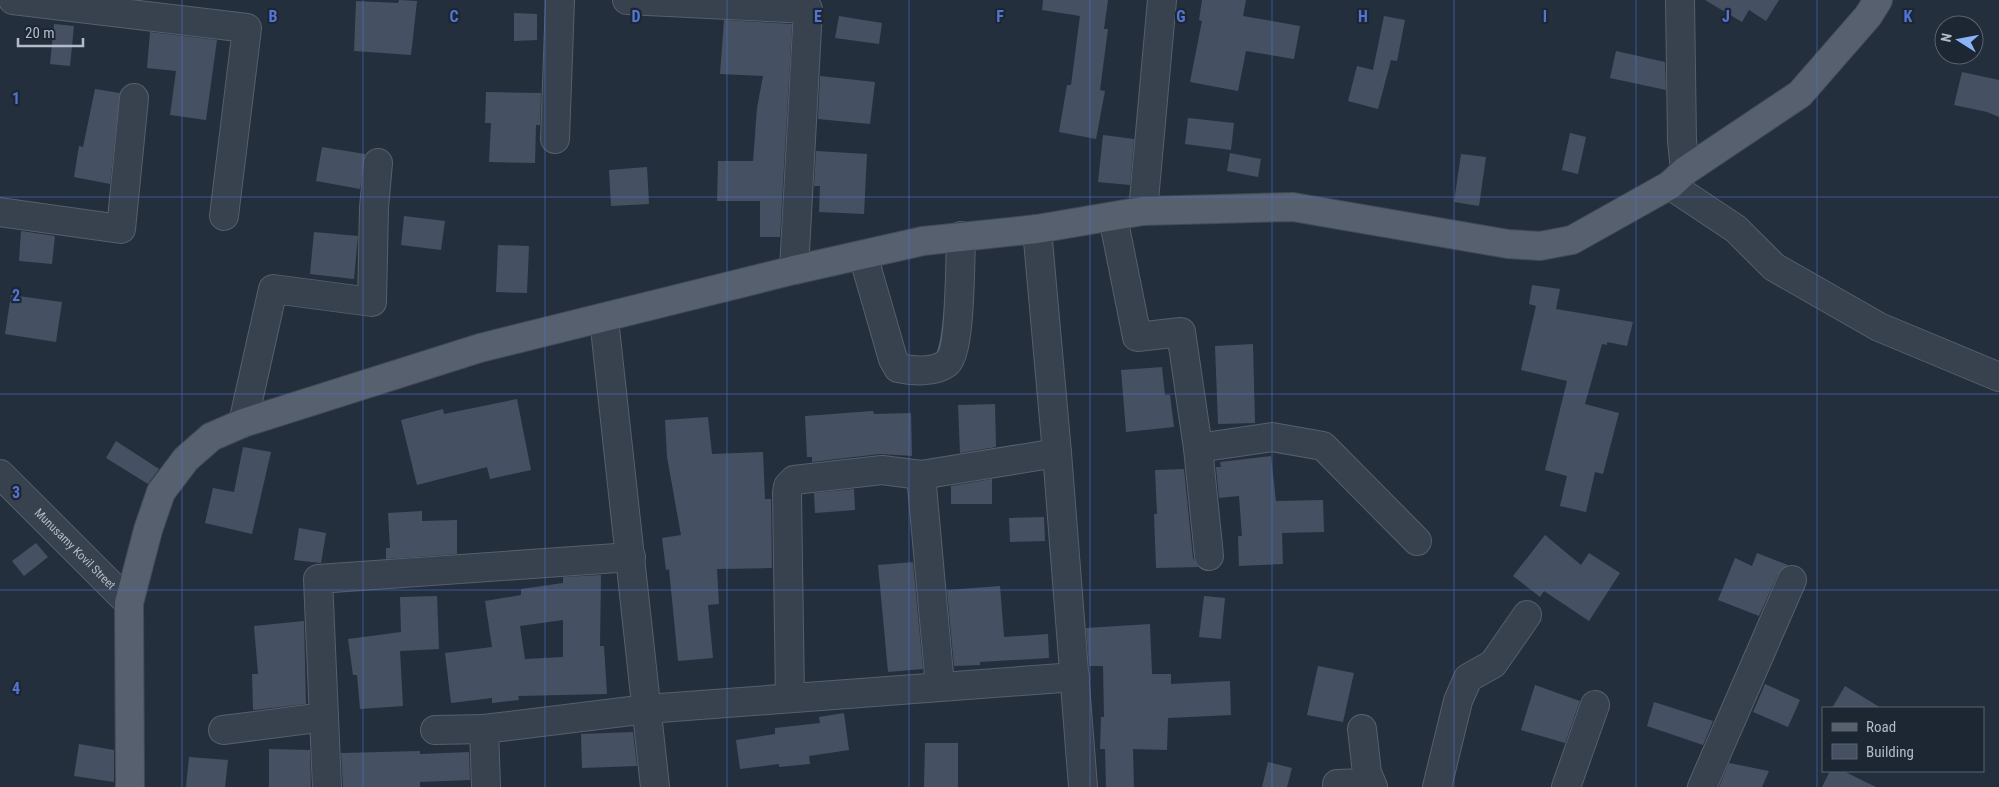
<svg xmlns="http://www.w3.org/2000/svg" width="1999" height="787" font-family="'Roboto Condensed',sans-serif">
  <rect width="100%" height="100%" fill="#242f3e"/>
  <path fill="#455162" fill-rule="evenodd" d="M399,0L417,1L411,55L354,51L356,1L398,3Z
    M1043,0H1108L1104,29H1108L1100,90L1105,91L1096,139L1059,132L1067,85H1071L1080,16L1042,10Z
    M1202,0H1246L1243,16L1300,26L1294,59L1246,51L1238,91L1190,82L1202,21L1199,20Z
    M1705,0H1779L1766,21L1749,10L1742,22Z
    M514,13L537,14V40L514,41Z
    M839,16L882,23L879,44L835,38Z
    M1384,16L1405,20L1397,61L1391,60L1378,109L1348,101L1357,66L1373,70Z
    M724,20L792,24L780,237H760V201H717L718,161H753L757,108L763,76L720,74Z
    M54,24L74,26L70,66L50,64Z
    M150,32L217,40L206,120L170,115L176,71L147,68Z
    M1616,51L1665,62L1666,90L1610,78Z
    M1962,72L1999,80V117L1987,112L1954,105Z
    M820,76L875,82L870,124L818,119Z
    M95,89L120,93L110,184L74,177L79,146L83,147Z
    M486,92L541,93L540,125H536L535,163L489,162L491,123H485Z
    M1188,118L1234,123L1231,150L1185,144Z
    M1570,133L1586,137L1578,174L1562,170Z
    M1103,135L1134,139L1130,185L1098,182Z
    M322,147L365,154L360,189L316,181Z
    M816,151L867,154L864,214L819,212L820,186H814Z
    M1230,153L1261,159L1258,177L1227,171Z
    M1461,154L1486,157L1479,206L1454,202Z
    M647,167L649,204L611,206L609,170Z
    M404,216L445,221L441,250L401,245Z
    M21,231L55,236L52,264L19,261Z
    M314,232L358,236L354,279L310,274Z
    M498,245L529,246L527,293L496,292Z
    M1532,285L1560,289L1556,309L1633,322L1627,346L1607,342V345L1602,344L1585,404L1619,413L1603,474L1595,472L1586,512L1560,506L1567,476L1545,470L1567,381L1521,370L1536,306L1529,304Z
    M11,295L62,302L56,342L5,334Z
    M1253,344L1255,423L1218,424L1215,346Z
    M1162,367L1165,395H1170L1174,427L1126,432L1121,370Z
    M517,399L531,470L490,479L487,467L417,485L401,420L443,409L444,414Z
    M995,404L996,447L960,453L958,405Z
    M873,411L874,414L911,413L912,456L880,454L812,462V457H807L805,416Z
    M708,417L712,454L763,452L765,499H771L772,568L717,569L719,604L708,605L713,658L678,661L669,569L666,570L662,538L681,535L667,457L665,420Z
    M116,441L159,469L148,484L106,458Z
    M243,447L271,452L252,534L205,523L213,488L234,492Z
    M1271,456L1276,501L1323,500L1324,532L1282,533L1283,564L1239,566L1238,536H1242L1239,496L1219,498L1216,467H1221L1220,462Z
    M1184,469L1193,558L1198,567L1156,568L1154,514H1157L1155,470Z
    M992,479V504H951V486Z
    M854,489L855,510L815,513L814,493Z
    M422,511V521L457,520V554L386,559V548H390L388,513Z
    M1044,517L1045,541L1010,542L1009,518Z
    M299,528L326,533L321,563L294,560Z
    M1545,535L1581,565L1589,553L1620,573L1589,621L1544,591L1540,597L1513,576Z
    M36,543L48,557L24,576L12,561Z
    M1757,553L1788,565L1778,574L1759,616L1718,600L1735,558L1752,566Z
    M913,562L923,669L888,672L878,565Z
    M601,575L600,646H604L607,694L518,696L519,700L492,703V698L451,703L445,653L492,647L485,601L521,595V589L563,583V577ZM563,620V657L525,659L520,626Z
    M1000,586L1004,637L1048,634L1049,658L980,662V665L954,666L947,590Z
    M437,596L439,649L400,651L403,706L360,709L357,675H353L348,639L401,632L400,597Z
    M1204,596L1225,598L1221,639L1199,637Z
    M304,621L306,704L253,710L252,674H258L254,626Z
    M1150,624L1152,674H1171V684L1230,681L1231,715L1168,718L1167,750L1133,749L1134,787H1106L1105,749H1100L1101,717H1104L1103,666H1089L1086,628Z
    M1318,666L1354,673L1343,722L1307,715Z
    M1765,684L1800,700L1788,727L1753,712Z
    M1535,685L1580,701L1565,743L1521,730Z
    M1845,686L1881,708H1832Z
    M1654,702L1713,721L1703,745L1647,726Z
    M844,713L849,750L809,756L810,764L779,767V764L740,769L736,740L775,734V728L820,723L819,717Z
    M633,732L637,766L582,768L581,734Z
    M925,743H958V787H924Z
    M79,744L114,750V782L74,776Z
    M269,749L310,750L311,787H269Z
    M420,751V754L469,752L470,780L420,782V787H343L341,753Z
    M189,757L228,760L225,787H186Z
    M1268,762L1292,768L1287,787H1262Z
    M1729,763L1769,771L1762,787H1719Z
    M1830,771H1843L1876,787H1822Z"/>
  <g fill="none" stroke-linecap="round" stroke-linejoin="round">
    <defs>
      <g id="minor">
        <path d="M13,0L247,28L224,216"/>
        <path d="M627,0L808,9L794,270"/>
        <path d="M1680,0L1682,140L1685,171"/>
        <path d="M555,139L560,0"/>
        <path d="M1670,185L1736,229L1774,267L1879,327L1999,377"/>
        <path d="M1143,211L1162,0"/>
        <path d="M0,212L121,229L134,98"/>
        <path d="M1113,217L1137,337L1181,332L1198,448L1272,437L1323,446L1417,541"/>
        <path d="M1037,229L1057,453L1083,787"/>
        <path d="M863,255L893,359L898,368C912,371 935,373 947,363C961,351 960,258 961,236"/>
        <path d="M604,319L655,787"/>
        <path d="M243,423L273,289L372,302L374,208L378,163"/>
        <path d="M1198,448L1209,556"/>
        <path id="s1" d="M0,474L129,603"/>
        <path d="M921,475L940,686"/>
        <path d="M790,698L787,493L788,486L794,480L882,470L921,475L1057,453"/>
        <path d="M1362,729L1367,773L1373,787"/>
        <path d="M223,730L324,717"/>
        <path d="M435,730L484,729"/>
        <path d="M1337,784L1371,783"/>
        <path d="M327,787L318,579L631,557"/>
        <path d="M486,787L484,729L647,709L1075,677"/>
        <path d="M1437,787L1458,701L1468,678L1493,664L1527,615"/>
        <path d="M1566,787L1595,705"/>
        <path d="M1702,787L1792,580"/>
      </g>
      <path id="major" d="M130,787L129,603L148,530L161,492L186,459L211,437L243,423L480,348L794,270L923,241L1037,229L1143,211L1293,207L1508,244L1540,246L1572,240L1670,185L1685,171L1800,94L1868,16L1878,0"/>
    </defs>
    <use href="#minor" stroke="#565f6c" stroke-width="30"/>
    <use href="#major" stroke="#414a57" stroke-width="30"/>
    <use href="#minor" stroke="#38414e" stroke-width="28"/>
    <use href="#major" stroke="#56606e" stroke-width="28"/>
  </g>
  <path fill="none" stroke="#5274d3" stroke-width="1" stroke-opacity="0.55" d="M182,0V787M363,0V787M545,0V787M727,0V787M909,0V787M1090,0V787M1272,0V787M1454,0V787M1636,0V787M1817,0V787M0,197H1999M0,394H1999M0,590H1999"/>
  <g text-anchor="middle" stroke-width="4.5" stroke-linejoin="round" paint-order="stroke">
    <g font-size="12" fill="#b4bcc9" stroke="#1d2633">
      <text dy="4" stroke="none"><textPath href="#s1" startOffset="106">Munusamy Kovil Street</textPath></text>
    </g>
  </g>
  <g font-size="16" text-anchor="middle" font-weight="bold" fill="#5274d3" stroke="#1d2633" stroke-width="4.5" stroke-linejoin="round" paint-order="stroke">
    <text x="273" y="22">B</text>
    <text x="454" y="22">C</text>
    <text x="636" y="22">D</text>
    <text x="818" y="22">E</text>
    <text x="1000" y="22">F</text>
    <text x="1181" y="22">G</text>
    <text x="1363" y="22">H</text>
    <text x="1545" y="22">I</text>
    <text x="1726" y="22">J</text>
    <text x="1908" y="22">K</text>
    <text x="16" y="104">1</text>
    <text x="16" y="301">2</text>
    <text x="16" y="498">3</text>
    <text x="16" y="694">4</text>
  </g>
  <rect x="1822" y="707" width="162" height="65" fill="#1d2633" stroke="#59626f"/>
  <rect x="1832" y="723" width="25" height="8" fill="#56606e" stroke="#59626f"/>
  <text x="1866" y="732" font-size="15" fill="#b4bcc9">Road</text>
  <rect x="1832" y="744" width="25" height="15" fill="#455162" stroke="#59626f"/>
  <text x="1866" y="757" font-size="15" fill="#b4bcc9">Building</text>
  <g transform="translate(1959 40) rotate(281)"><circle r="24" fill="#1d2633" stroke="#59626f"/>
  <path d="M0-4L9 19L0 12L-9 19Z" fill="#8ab4f8"/>
  <text y="-8" font-size="14" font-weight="bold" text-anchor="middle" fill="#b4bcc9">N</text>
  </g>
  <path d="M18 38v8h65v-8" fill="none" stroke="#b4bcc9" stroke-width="2.5"/>
  <text x="25" y="38" font-size="15" fill="#b4bcc9" stroke="#1d2633" stroke-width="4" paint-order="stroke">20 m</text>
</svg>
